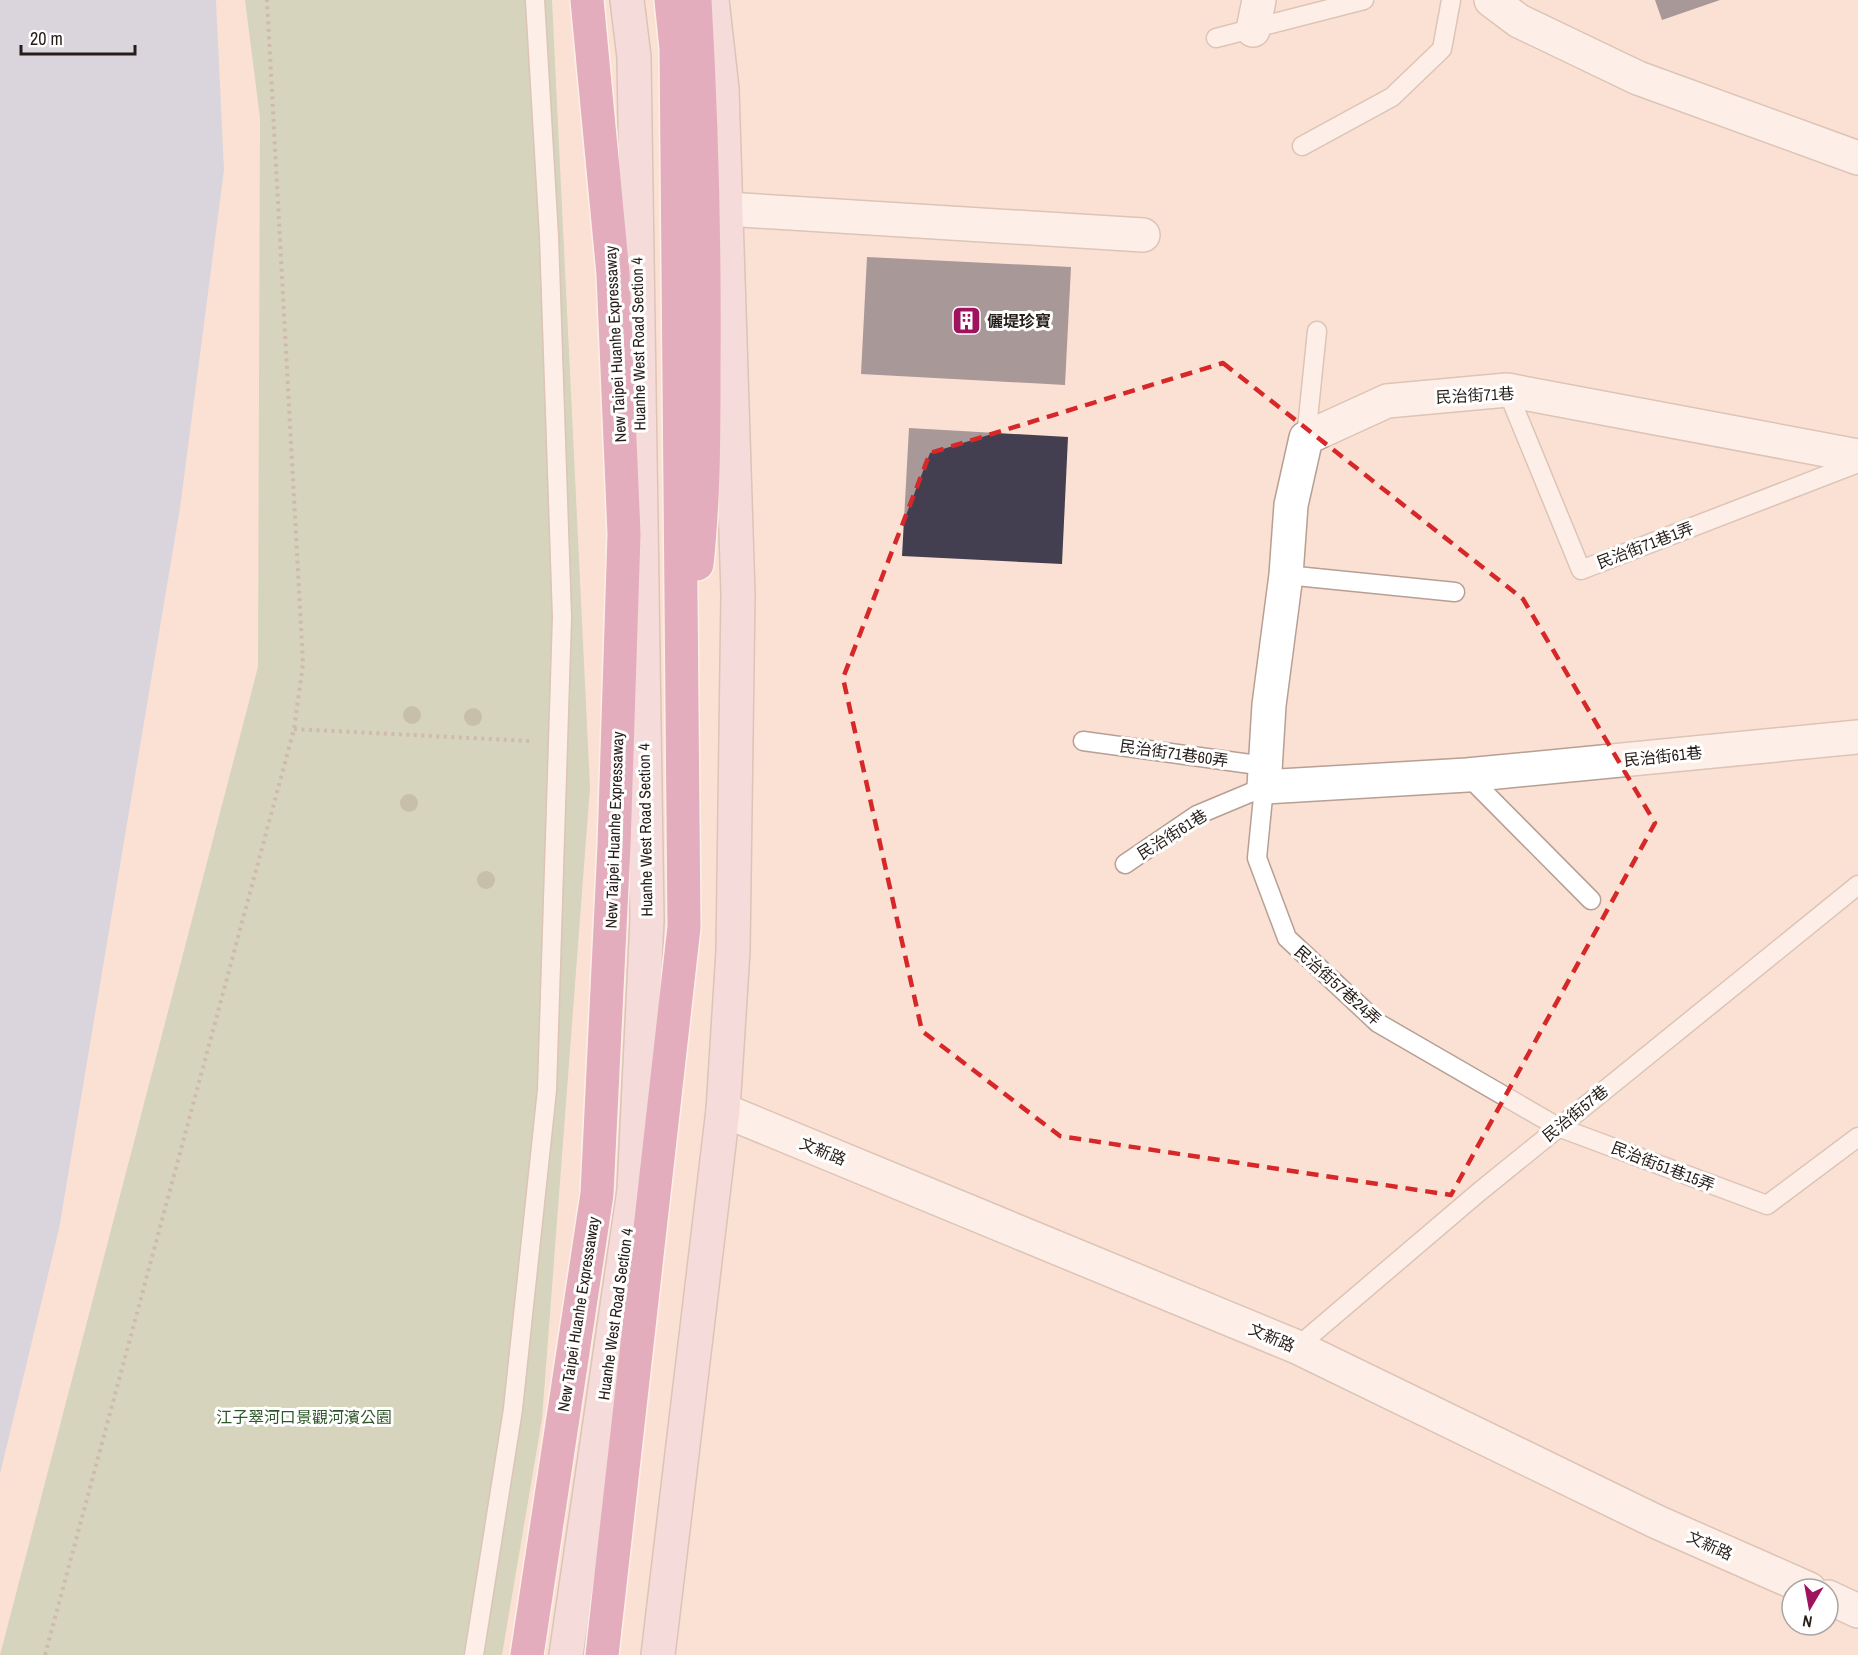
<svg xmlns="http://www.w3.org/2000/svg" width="1858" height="1655" font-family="'Archivo Narrow','Noto Sans TC',sans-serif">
  <rect width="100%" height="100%" fill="#fbe1d4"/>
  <path fill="#a8c3a3" d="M245,0H552L590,787L542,1419L502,1655H0L258,667L260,118Z"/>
  <path fill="#b2c4e9" d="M0,0H216L224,170L180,508L59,1229L0,1474Z"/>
  <path fill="#443e51" d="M1655,0H1720L1662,20Z
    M867,257L1071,267L1065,385L861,374Z
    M909,428L1068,437L1062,564L902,556Z"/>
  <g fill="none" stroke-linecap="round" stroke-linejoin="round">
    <defs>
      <path id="lane" d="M1216,38L1364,0
        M1302,146L1392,97L1442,49L1451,0
        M1507,390L1581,570L1858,463
        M1306,438L1317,331
        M1286,575L1455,592
        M1083,741L1265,766
        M1467,775L1591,900
        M1125,864L1197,815L1264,787L1257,858L1287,938L1378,1023L1558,1127L1767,1205L1858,1137
        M1297,1347L1479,1192L1858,885
        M474,1655L513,1409L547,1090L562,617L549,236L535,0"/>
      <path id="street" d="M1491,0L1519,21L1638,78L1858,158
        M1253,30L1259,0
        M726,209L1143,235
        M1858,456L1507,390L1387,401L1306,438L1291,505L1286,575L1269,705L1264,787L1467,775L1858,737
        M723,1110L1297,1347L1657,1522L1809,1589
        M1828,1597L1858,1611"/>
      <path id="secondary" d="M566,1655L634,1190L647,920L634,57L627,0
        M658,1655L723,1110L733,951L738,594L722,89L712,0"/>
      <path id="highway" d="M695,0C702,123 705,246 704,369C704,434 704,499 697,564
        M527,1655L597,1194L614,846L624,534L613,274L587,0
        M602,1655L684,927L676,48L671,0"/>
    </defs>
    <use href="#lane" stroke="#b79f93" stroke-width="21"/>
    <use href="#street" stroke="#b79f93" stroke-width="36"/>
    <use href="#secondary" stroke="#b79f93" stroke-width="36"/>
    <use href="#highway" stroke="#fff" stroke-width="36"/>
    <path stroke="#9b8980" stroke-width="4" stroke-dasharray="3 4.5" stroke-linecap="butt" d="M294,729L530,741
      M45,1655L294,729L303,664L267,0"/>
    <use href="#lane" stroke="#fff" stroke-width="18"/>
    <use href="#street" stroke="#fff" stroke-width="33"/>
    <use href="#secondary" stroke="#eed3e3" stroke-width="33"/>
    <use href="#highway" stroke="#c66da2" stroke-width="33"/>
  </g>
  <g fill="#8b9576">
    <circle cx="412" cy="715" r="9"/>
    <circle cx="473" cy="717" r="9"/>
    <circle cx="409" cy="803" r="9"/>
    <circle cx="486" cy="880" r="9"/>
  </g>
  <path d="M0 0H1858V1655H0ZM1223,363L1523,599L1655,823L1451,1195L1060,1136L922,1031L843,678L930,453Z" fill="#fbe1d4" fill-opacity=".55" fill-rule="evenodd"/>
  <path fill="none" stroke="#d62828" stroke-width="4.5" stroke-dasharray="12 8" stroke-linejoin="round" d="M1223,363L1523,599L1655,823L1451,1195L1060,1136L922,1031L843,678L930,453Z"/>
  <defs>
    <symbol id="building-square" viewBox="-11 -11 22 22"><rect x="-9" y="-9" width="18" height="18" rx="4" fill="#9f125e" stroke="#fff"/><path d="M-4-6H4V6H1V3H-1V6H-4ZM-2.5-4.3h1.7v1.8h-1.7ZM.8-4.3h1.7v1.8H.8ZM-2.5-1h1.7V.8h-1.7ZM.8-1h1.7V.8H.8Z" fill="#fff"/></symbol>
  </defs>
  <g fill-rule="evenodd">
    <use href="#building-square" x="950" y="304" width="33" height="33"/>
  </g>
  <g text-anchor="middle" stroke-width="6" stroke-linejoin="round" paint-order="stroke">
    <g font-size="16" font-weight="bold" fill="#261d19" stroke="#fff" text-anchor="start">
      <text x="987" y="327">儷堤珍寶</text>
    </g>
    <g font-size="16" fill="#261d19" stroke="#fff">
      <text transform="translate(615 344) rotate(-93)" y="6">New Taipei Huanhe Expressaway</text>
      <text transform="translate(638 344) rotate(-91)" y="6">Huanhe West Road Section 4</text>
      <text transform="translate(1475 395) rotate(-3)" y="6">民治街71巷</text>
      <text transform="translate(1645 545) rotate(-21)" y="6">民治街71巷1弄</text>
      <text transform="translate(1174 753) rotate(8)" y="6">民治街71巷60弄</text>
      <text transform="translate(1663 756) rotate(-6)" y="6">民治街61巷</text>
      <text transform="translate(614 830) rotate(-88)" y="6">New Taipei Huanhe Expressaway</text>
      <text transform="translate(645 830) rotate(-91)" y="6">Huanhe West Road Section 4</text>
      <text transform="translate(1172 834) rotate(-32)" y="6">民治街61巷</text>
      <text transform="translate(1338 985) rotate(42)" y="6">民治街57巷24弄</text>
      <text transform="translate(1575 1113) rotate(-39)" y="6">民治街57巷</text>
      <text transform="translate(823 1151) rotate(22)" y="6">文新路</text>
      <text transform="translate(1663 1166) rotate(21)" y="6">民治街51巷15弄</text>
      <text transform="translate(578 1314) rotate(-81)" y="6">New Taipei Huanhe Expressaway</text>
      <text transform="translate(615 1314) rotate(-82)" y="6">Huanhe West Road Section 4</text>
      <text transform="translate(1272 1337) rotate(23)" y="6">文新路</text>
      <text transform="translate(1710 1545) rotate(24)" y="6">文新路</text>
    </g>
    <g font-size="16" fill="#2f5729" stroke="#fff">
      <text x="304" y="1423">江子翠河口景觀河濱公園</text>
    </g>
  </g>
  <g transform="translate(1810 1607) rotate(190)"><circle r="28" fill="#ffffff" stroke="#a8a5a3" stroke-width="1.5"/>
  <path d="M0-4.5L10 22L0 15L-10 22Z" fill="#9f125e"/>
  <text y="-9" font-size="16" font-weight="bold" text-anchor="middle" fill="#261d19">N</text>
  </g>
  <path d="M21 45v9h114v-9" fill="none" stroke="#261d19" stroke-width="3"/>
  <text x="30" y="45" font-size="18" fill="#261d19" stroke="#ffffff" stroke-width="4.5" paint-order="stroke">20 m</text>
</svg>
